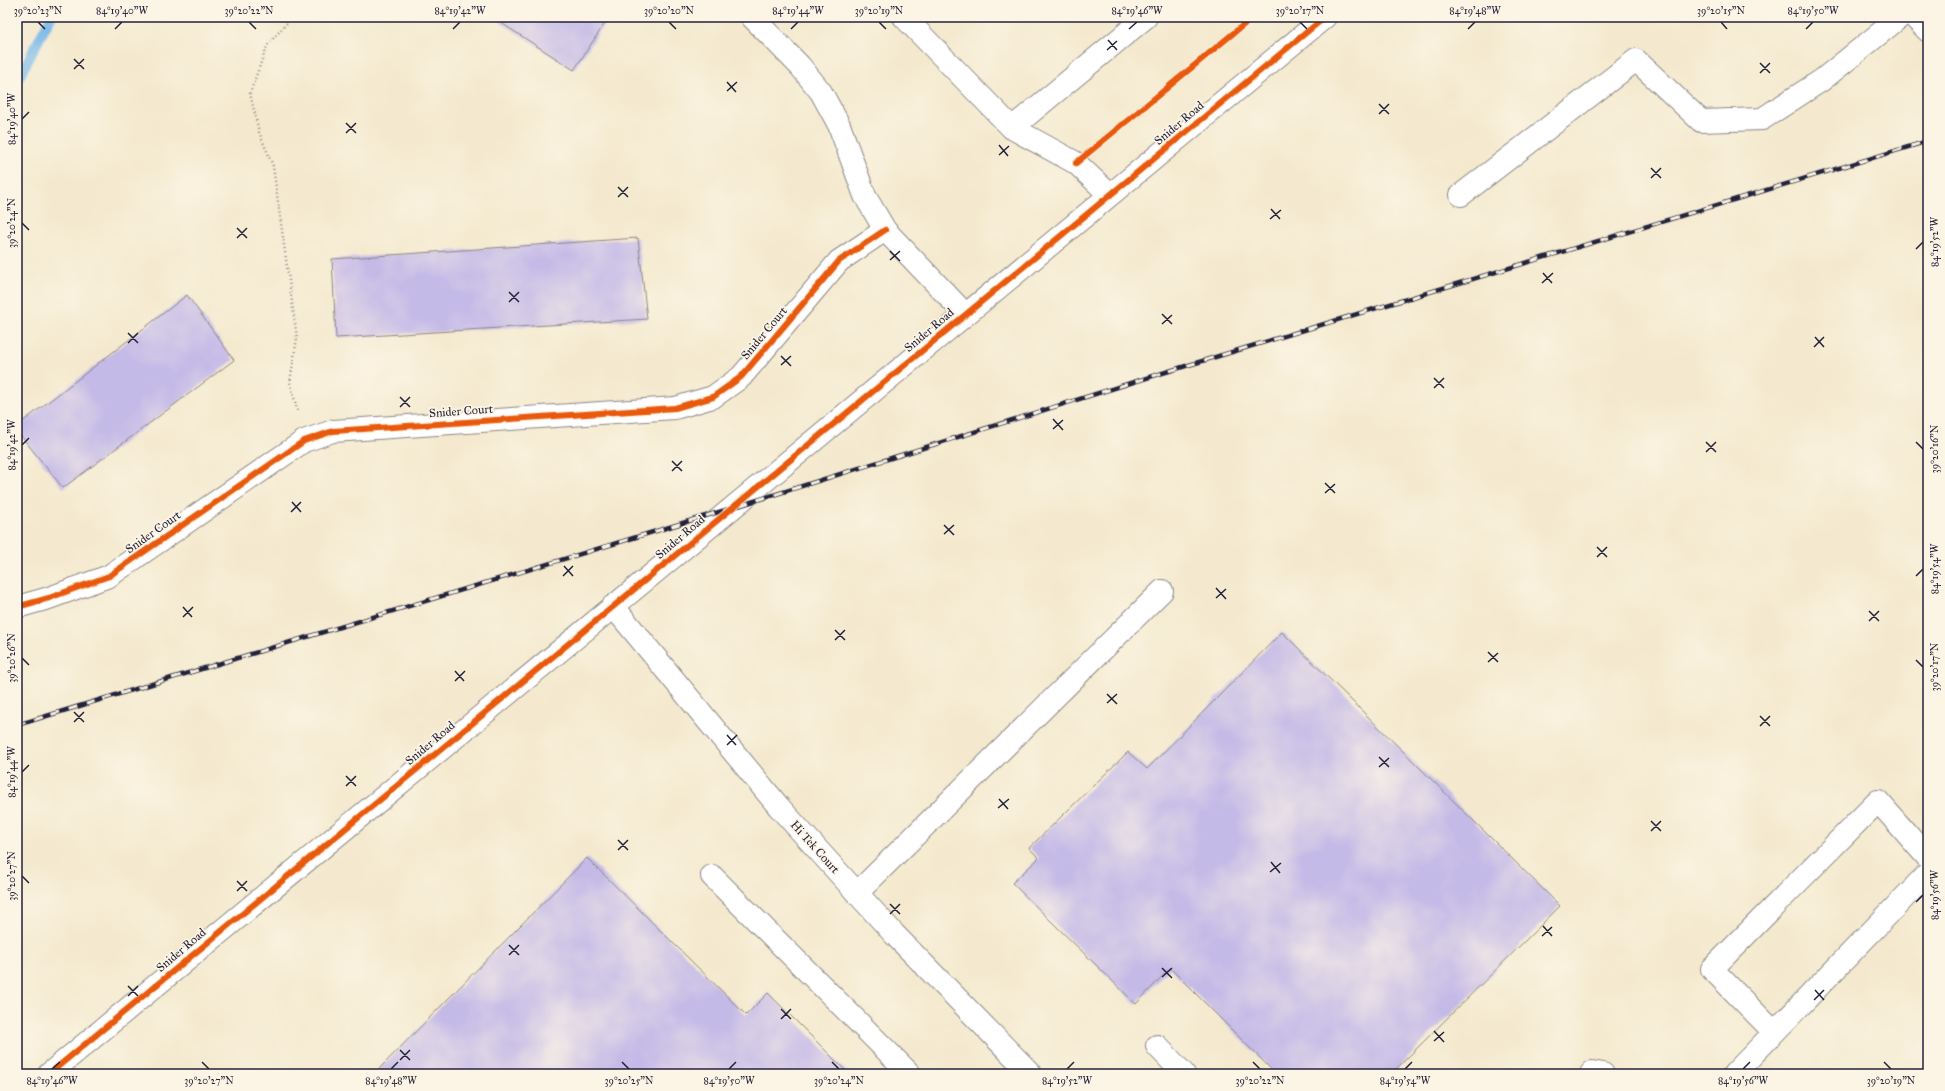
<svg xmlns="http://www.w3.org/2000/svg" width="1945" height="1091" font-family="'IM FELL Great Primer',serif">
  <rect width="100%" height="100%" fill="#fcf5e5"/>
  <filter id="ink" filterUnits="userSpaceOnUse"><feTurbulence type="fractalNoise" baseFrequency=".025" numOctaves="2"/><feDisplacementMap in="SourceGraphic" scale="8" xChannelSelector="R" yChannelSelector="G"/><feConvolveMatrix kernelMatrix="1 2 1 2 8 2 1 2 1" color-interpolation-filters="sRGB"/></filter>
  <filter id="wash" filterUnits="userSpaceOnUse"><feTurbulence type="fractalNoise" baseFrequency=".012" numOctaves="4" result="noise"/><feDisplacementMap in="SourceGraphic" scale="16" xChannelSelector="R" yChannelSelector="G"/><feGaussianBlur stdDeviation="0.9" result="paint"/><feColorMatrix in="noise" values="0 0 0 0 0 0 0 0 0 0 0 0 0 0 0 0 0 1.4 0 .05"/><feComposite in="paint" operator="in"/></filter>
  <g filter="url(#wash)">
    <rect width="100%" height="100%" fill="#f4e9ce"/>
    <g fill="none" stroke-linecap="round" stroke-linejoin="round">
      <path stroke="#74b7e9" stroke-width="10" d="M17,81L51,17"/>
    </g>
    <g id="blocks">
      <path fill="#c4bae7" d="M492,17H609L574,70Z
        M638,238L647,319L336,338L332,259Z
        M187,295L234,360L63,488L17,431V426Z
        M1282,632L1560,906L1391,1074H1276L1170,968L1136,1004L1012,883L1039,858L1029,848L1128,752L1147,769Z
        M587,858L746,1015L768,993L849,1074H374Z"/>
    </g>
  </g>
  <g filter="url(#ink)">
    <use href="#blocks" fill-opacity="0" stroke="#8b8684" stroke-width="1"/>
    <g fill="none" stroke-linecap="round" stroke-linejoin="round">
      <defs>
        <path id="minor" d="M752,17L800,66L821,92L839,125L865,196L885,230L965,314
          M904,17L1012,128L1076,163L1110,195
          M1914,17L1928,31
          M1012,128L1146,17
          M1461,195L1636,60L1701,121L1762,119L1822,80L1900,17
          M613,606L779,807L895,935L1031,1074
          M17,607L49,598L109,576L304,441L333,431L675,408L713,397L741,377L839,261L885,230
          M712,876L910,1074
          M857,893L1162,591
          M1774,1032L1712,969L1878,801L1928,858
          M1157,1046L1184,1074
          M49,1074L1325,17
          M1591,1074L1592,1072L1603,1074
          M1734,1074L1928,873"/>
      </defs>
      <use href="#minor" stroke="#8b8684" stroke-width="24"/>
      <path stroke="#8b8684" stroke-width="2.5" stroke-dasharray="1 3" stroke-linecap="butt" d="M292,17L267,46L250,93L259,132L273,166L297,338L290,382L298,413"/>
      <use href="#minor" stroke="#fff" stroke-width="22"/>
      <defs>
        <path id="rail" d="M17,725L732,508L1156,375L1928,141"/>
      </defs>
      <use href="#rail" stroke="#22223b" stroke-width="4.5"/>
      <use href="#rail" stroke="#fcf5e5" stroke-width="3" stroke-dasharray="9" stroke-linecap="butt"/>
      <defs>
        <path id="cycleway" d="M1076,163L1253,17
          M17,607L49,598L109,576L304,441L333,431L675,408L713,397L741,377L839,261L885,230
          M49,1074L1325,17"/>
      </defs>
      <use href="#cycleway" stroke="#fcf5e5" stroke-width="8"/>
      <use href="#cycleway" stroke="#e8590c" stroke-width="6"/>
    </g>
  </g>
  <path fill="none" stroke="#22223b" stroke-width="1.5" d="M38,22L45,29M249,22L256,29M669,22L676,29M879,22L886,29M1300,22L1307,29M1721,22L1727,29M115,29L122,22M453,29L460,22M791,29L798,22M1129,29L1137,22M1468,29L1475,22M1806,29L1813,22M1108,40L1117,50M1107,50L1117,41M74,59L84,69M1760,63L1770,73M74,69L84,59M1760,73L1770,63M727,82L736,92M727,91L737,82M1379,104L1389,114M1379,114L1389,104M22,119L29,112M346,123L356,133M346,133L356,123M999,145L1008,156M999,155L1009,146M1651,168L1661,178M1651,178L1661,168M618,187L628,197M618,197L628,187M1271,209L1280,219M1270,219L1281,210M22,223L29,230M237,228L247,238M237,238L247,228M1916,249L1923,242M890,251L900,261M890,260L900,251M1543,273L1552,283M1542,283L1553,273M509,292L519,302M509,302L519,292M1162,314L1172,324M1162,324L1172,315M128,333L138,343M1815,337L1824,347M128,343L138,333M1814,347L1824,337M781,356L791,366M781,365L791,356M1434,378L1444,388M1434,388L1444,378M400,397L410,407M400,407L410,397M1053,419L1063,430M1053,429L1063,420M1706,442L1716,452M1916,442L1923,449M22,445L29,438M1706,452L1716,442M672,461L682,471M672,471L682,461M1325,483L1335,493M1325,493L1335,484M292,502L301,512M291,512L301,502M944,525L954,535M944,534L954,525M1597,547L1607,557M1597,557L1607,547M564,566L573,576M563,576L573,566M1916,576L1923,569M1216,588L1226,599M1216,598L1226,589M183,607L192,617M1869,611L1879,621M183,617L193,607M1869,621L1879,611M835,630L845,640M835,640L845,630M1488,652L1498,662M22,658L29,665M1916,660L1923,667M1488,662L1498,653M455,671L464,681M455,681L465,671M1107,694L1117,704M1107,703L1117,694M74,712L84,722M1760,716L1770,726M74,722L84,712M1760,726L1770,716M727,735L736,745M727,745L737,735M1379,757L1389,767M1379,767L1389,758M22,772L29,765M346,776L356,786M346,786L356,776M999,799L1008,809M998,808L1009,799M1651,821L1661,831M1651,831L1661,821M618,840L628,850M618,850L628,840M1271,862L1280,873M1270,872L1281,863M22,876L29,883M237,881L247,891M237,891L247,881M1916,902L1923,895M890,904L900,914M890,914L900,904M1543,926L1552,936M1542,936L1552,927M509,945L519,955M509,955L519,945M1162,968L1172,978M1162,977L1172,968M128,986L138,996M1815,990L1824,1000M128,996L138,986M1814,1000L1824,990M781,1009L791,1019M781,1019L791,1009M1434,1031L1444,1042M1434,1041L1444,1032M400,1050L410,1060M400,1060L410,1050M202,1062L209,1069M622,1062L629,1069M832,1062L839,1069M1253,1062L1260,1069M1884,1062L1891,1069M52,1069L60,1062M391,1069L398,1062M729,1069L736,1062M1067,1069L1074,1062M1405,1069L1412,1062M1743,1069L1750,1062"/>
  <g text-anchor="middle" stroke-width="3.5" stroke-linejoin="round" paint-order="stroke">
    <g font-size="12" fill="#22223b" stroke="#fcf5e5">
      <text transform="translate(1179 123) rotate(-40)" y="4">Snider Road</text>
      <text transform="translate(929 330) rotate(-40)" y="4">Snider Road</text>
      <text transform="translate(764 333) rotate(-50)" y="4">Snider Court</text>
      <text transform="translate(461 411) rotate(-4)" y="4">Snider Court</text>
      <text transform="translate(153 532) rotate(-35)" y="4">Snider Court</text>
      <text transform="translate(680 537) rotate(-40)" y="4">Snider Road</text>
      <text transform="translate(430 743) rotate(-40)" y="4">Snider Road</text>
      <text transform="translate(815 847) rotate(48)" y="4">Hi Tek Court</text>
      <text transform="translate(181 950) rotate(-40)" y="4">Snider Road</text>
    </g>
  </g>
  <rect width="1945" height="1091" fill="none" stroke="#fcf5e5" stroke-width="44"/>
  <rect x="22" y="22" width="1901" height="1047" fill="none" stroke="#22223b" stroke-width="1.5"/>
  <g font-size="10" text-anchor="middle" fill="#22223b">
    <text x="38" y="14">39°20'23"N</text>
    <text x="122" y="14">84°19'40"W</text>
    <text x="249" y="14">39°20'22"N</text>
    <text x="460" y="14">84°19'42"W</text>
    <text x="669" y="14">39°20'20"N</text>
    <text x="798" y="14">84°19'44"W</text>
    <text x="879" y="14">39°20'19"N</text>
    <text x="1137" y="14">84°19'46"W</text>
    <text x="1300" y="14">39°20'17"N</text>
    <text x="1475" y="14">84°19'48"W</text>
    <text x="1721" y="14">39°20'15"N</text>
    <text x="1813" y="14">84°19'50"W</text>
    <text transform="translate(11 119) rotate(-90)" y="4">84°19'40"W</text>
    <text transform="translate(11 223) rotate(-90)" y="4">39°20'24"N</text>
    <text transform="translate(1934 242) rotate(-90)" y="4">84°19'52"W</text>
    <text transform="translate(11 445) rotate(-90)" y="4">84°19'42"W</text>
    <text transform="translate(1934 449) rotate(-90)" y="4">39°20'16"N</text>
    <text transform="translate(1934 569) rotate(-90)" y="4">84°19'54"W</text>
    <text transform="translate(11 658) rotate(-90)" y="4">39°20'26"N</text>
    <text transform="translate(1934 667) rotate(-90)" y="4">39°20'17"N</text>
    <text transform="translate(11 772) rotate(-90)" y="4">84°19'44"W</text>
    <text transform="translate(11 876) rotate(-90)" y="4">39°20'27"N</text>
    <text transform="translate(1934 895) rotate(-90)" y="4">84°19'56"W</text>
    <text x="52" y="1084">84°19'46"W</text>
    <text x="209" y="1084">39°20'27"N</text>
    <text x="391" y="1084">84°19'48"W</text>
    <text x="629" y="1084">39°20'25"N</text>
    <text x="729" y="1084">84°19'50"W</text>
    <text x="839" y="1084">39°20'24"N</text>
    <text x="1067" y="1084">84°19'52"W</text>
    <text x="1260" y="1084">39°20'22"N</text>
    <text x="1405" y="1084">84°19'54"W</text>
    <text x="1743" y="1084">84°19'56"W</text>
    <text x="1891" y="1084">39°20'19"N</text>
  </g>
</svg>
